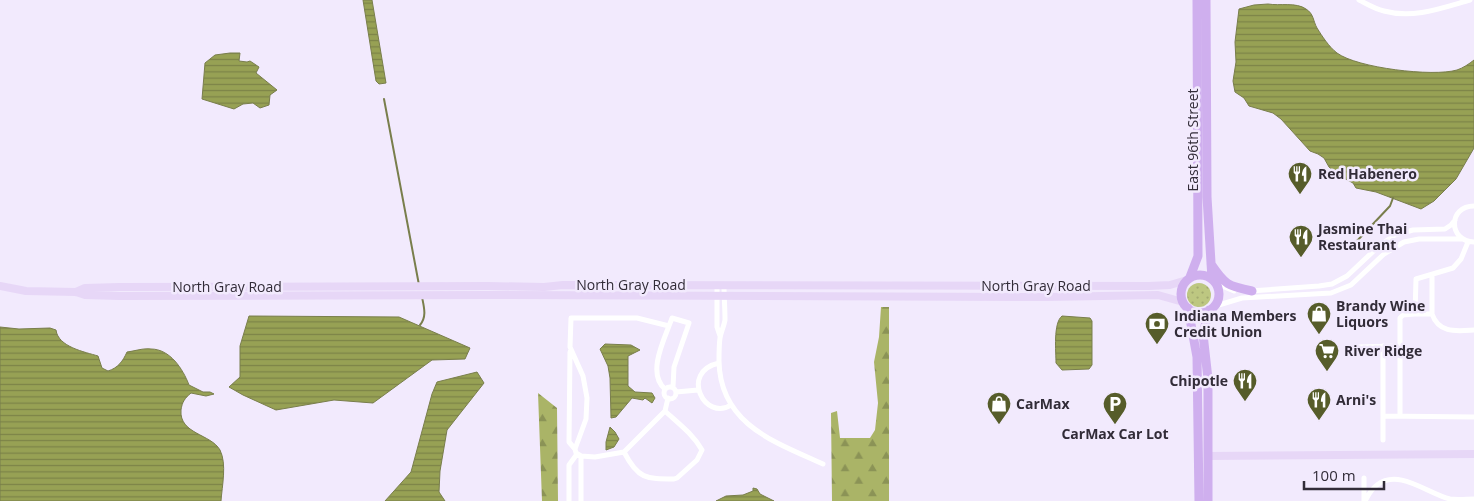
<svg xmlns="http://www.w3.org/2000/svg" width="1474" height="501" font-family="'Open Sans',sans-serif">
  <defs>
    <pattern id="grass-dots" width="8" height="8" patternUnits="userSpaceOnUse" patternTransform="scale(1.25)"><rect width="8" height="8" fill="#bdc781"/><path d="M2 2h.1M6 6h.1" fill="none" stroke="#a3ab70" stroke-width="1.8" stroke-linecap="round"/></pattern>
    <pattern id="forest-firs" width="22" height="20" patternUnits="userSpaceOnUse" patternTransform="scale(1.25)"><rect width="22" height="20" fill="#aab467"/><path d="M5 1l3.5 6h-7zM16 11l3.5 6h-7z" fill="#8b9356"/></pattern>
    <pattern id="water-rules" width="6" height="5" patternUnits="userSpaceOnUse" patternTransform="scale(1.25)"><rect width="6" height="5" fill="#97a154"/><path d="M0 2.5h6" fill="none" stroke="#7c8347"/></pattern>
  </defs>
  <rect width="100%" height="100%" fill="#f2eafd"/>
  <path fill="url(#grass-dots)" d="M1187 295a12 12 0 1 1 24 0a12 12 0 1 1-24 0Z"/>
  <path fill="url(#forest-firs)" d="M881,307H889V501H832L831,413L837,411L840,438H870L875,430L878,403L874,362L879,337Z
    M538,393L557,408L558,501H542Z"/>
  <path fill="url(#water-rules)" stroke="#797e4c" d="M363,0H372L386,83L379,84L376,81Z
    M1268,4C1280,6 1296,2 1306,9C1314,14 1313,21 1317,28C1322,36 1329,47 1337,53C1357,68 1433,77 1457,70C1463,68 1469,64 1474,60V148L1456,179L1434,201L1421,209L1376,192L1356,188L1353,183L1338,175L1329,167L1324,158L1318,154L1310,151L1281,119L1273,113L1249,106L1244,98L1235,92L1233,81L1236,62L1235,42L1239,9L1254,5Z
    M230,53H240L239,61L247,62L250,61L259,67L256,73L277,90L270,95L269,105L260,108L253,103L243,104L234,109L202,99L205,63L215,55Z
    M249,316L399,317L470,348L465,359L432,360L373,403L334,400L276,410L243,395L229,387L240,377V346Z
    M1062,316L1090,318L1092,321V365L1089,369L1062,370L1056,363C1056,352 1053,323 1062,316Z
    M0,327L19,329L50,328L56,330C58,347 85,352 98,356L102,368L108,371C118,368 123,361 127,352C135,351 143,348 151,349C170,349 183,369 189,385L203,392H210L214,394L206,396L191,393C185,398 182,402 181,410C179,434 211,434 220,450C227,464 222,486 221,501H0Z
    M605,344L631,345L640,350L628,356V386L635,392L652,393L655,398L652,403L645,398L643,400L632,398L616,417L611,418L610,378L608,366L600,349Z
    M477,372L484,383L447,430L440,471L439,492L445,501H385L411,472L432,394L437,382Z
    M610,427L615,432L619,439L614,447L606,450V442Z
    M753,488L757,489L760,494L774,501H716L726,496L743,495L753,491Z"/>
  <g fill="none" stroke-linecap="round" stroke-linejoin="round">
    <path stroke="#797e4c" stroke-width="2" d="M384,99L419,285
      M1355,243L1390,206L1393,198
      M420,325C427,317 424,307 422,297"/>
    <path stroke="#fff" stroke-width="5" d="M1359,0C1367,4 1375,9 1384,11C1413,19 1442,8 1470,0
      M1474,206C1448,206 1448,241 1474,242
      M1432,275V314
      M1215,283L1234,291
      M717,285V327L720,336
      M724,285C724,297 725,308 725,320C724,326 721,332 720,338C719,345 719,354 719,361C720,424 774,442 823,464
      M1250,291L1319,286L1332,284L1347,276L1380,245L1395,235L1413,230L1445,229L1451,225L1455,220
      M1212,307L1242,298L1331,293L1351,285L1384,254L1404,242L1419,239H1462
      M1415,314H1432C1439,334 1457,331 1474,330
      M1383,346V440
      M1356,347L1400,346
      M570,352L569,442L575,449
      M719,363C679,372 705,422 731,405
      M664 393a6 6 0 1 1 12 0a6 6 0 1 1-12 0Z
      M665,389C646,373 665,338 672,318L689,323L674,367L673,387
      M676,392L698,390
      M1383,416L1474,417
      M1400,416V318L1403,315L1415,314L1416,279L1453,268L1461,259L1468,242
      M624,452C638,479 646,479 674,479L677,478L697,460L702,450C693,434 678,423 665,411
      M581,456L595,457L624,452L665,411L668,398
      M1364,478V501
      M569,501V465L577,454
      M581,501V456L576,453L575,449L586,419L587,398L583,376L570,347L571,318H637L669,326
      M1365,501C1368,496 1371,489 1377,485C1399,468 1428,494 1450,499C1458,500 1467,499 1474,499"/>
    <path stroke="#e7d7f7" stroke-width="8" d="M0,286L26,291L76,292L85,295L119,296L488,295L1047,297L1158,295L1183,302
      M76,292L85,288L119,287L488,286L544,287L563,285L1149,286L1170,285L1187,280
      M1208,456L1474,454"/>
    <path stroke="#cfafee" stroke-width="9" d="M1206,0L1207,197L1212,279
      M1211,264C1225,285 1228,286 1252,291
      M1181 294a19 19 0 1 1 38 0a19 19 0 1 1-38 0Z
      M1190,277L1198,256L1197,0
      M1188,308L1197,357L1199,501
      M1208,501V379L1203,334L1209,310"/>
  </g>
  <defs>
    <symbol id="restaurant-pin" viewBox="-11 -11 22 30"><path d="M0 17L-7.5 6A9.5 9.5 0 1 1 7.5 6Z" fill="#565c2a" stroke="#f2eafd"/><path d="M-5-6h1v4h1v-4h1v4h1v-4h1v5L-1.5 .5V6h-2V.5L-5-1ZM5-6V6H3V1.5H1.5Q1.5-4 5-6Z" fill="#fff"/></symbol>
    <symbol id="shop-pin" viewBox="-11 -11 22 30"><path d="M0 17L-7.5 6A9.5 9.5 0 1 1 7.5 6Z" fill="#565c2a" stroke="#f2eafd"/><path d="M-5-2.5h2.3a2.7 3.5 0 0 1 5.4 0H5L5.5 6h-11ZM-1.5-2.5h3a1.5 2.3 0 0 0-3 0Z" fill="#fff"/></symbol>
    <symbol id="bank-pin" viewBox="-11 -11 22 30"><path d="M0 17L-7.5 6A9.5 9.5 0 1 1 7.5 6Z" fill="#565c2a" stroke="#f2eafd"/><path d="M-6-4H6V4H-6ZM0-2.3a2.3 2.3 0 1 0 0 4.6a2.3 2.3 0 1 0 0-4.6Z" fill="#fff"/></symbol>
    <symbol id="supermarket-pin" viewBox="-11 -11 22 30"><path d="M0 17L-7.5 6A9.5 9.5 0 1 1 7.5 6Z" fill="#565c2a" stroke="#f2eafd"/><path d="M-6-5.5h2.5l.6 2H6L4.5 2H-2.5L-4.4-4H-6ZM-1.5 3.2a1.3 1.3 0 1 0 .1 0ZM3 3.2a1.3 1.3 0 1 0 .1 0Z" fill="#fff"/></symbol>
    <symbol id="parking-pin" viewBox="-11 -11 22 30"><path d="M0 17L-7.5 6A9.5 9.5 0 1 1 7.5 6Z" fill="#565c2a" stroke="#f2eafd"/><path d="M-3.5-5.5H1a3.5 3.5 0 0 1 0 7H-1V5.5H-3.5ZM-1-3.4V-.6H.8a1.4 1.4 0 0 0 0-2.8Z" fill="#fff"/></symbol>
  </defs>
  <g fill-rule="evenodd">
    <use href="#restaurant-pin" x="1286" y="160" width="28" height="38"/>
    <use href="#restaurant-pin" x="1287" y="223" width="28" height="38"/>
    <use href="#shop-pin" x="1305" y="300" width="28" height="38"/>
    <use href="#bank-pin" x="1143" y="310" width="28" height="38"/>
    <use href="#supermarket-pin" x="1313" y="337" width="28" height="38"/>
    <use href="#restaurant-pin" x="1231" y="367" width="28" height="38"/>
    <use href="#restaurant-pin" x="1305" y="386" width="28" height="38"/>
    <use href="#shop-pin" x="985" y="390" width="28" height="38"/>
    <use href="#parking-pin" x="1101" y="390" width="28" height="38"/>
  </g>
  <g text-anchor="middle" stroke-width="5" stroke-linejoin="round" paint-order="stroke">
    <g font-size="14" fill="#322c38" stroke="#f2eafd">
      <text transform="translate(1193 140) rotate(-90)" y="5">East 96th Street</text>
      <text x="631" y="290">North Gray Road</text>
      <text x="1036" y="291">North Gray Road</text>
      <text x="227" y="292">North Gray Road</text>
    </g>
    <g font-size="14" font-weight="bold" fill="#322c38" stroke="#f2eafd" text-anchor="start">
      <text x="1318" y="179">Red Habenero</text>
      <text x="1318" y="234">Jasmine Thai<tspan x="1318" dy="16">Restaurant</tspan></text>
      <text x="1336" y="311">Brandy Wine<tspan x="1336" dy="16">Liquors</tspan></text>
      <text x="1174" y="321">Indiana Members<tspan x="1174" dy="16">Credit Union</tspan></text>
      <text x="1344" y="356">River Ridge</text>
      <text x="1228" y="386" text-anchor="end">Chipotle</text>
      <text x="1336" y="405">Arni's</text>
      <text x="1016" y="409">CarMax</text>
      <text x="1115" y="439" text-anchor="middle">CarMax Car Lot</text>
    </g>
  </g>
  <path d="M1304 481v8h80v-8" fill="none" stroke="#322c38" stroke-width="2.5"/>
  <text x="1312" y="481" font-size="15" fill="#322c38" stroke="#f2eafd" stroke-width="4" paint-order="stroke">100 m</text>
</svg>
